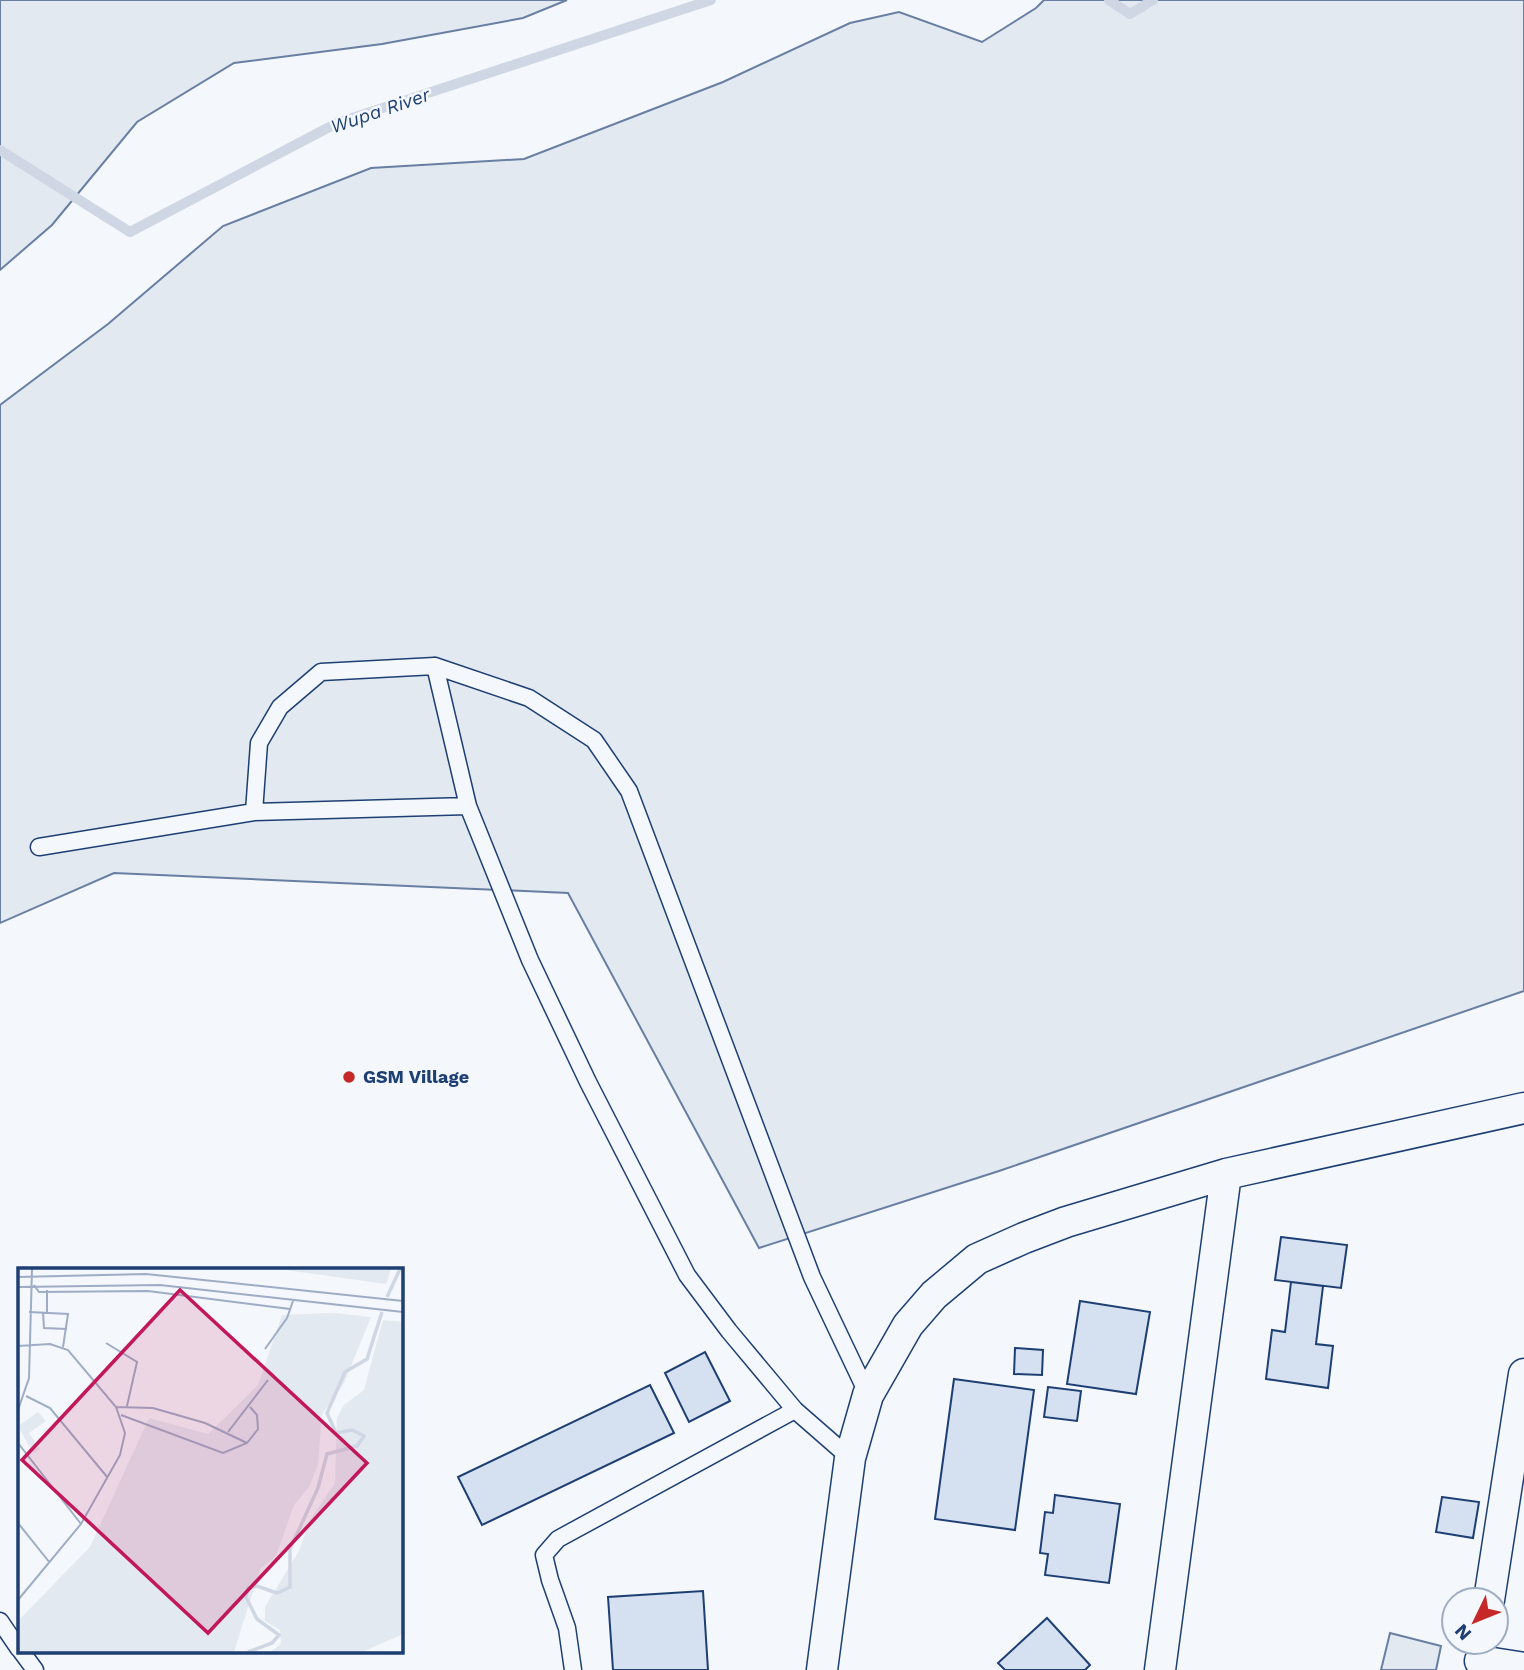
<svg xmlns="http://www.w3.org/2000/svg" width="1524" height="1670" font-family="'Work Sans',sans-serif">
  <rect width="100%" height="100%" fill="#f4f7fb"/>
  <path fill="#e3e9f0" stroke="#687fa3" stroke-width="2" d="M0,0H567L523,18L382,44L234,63L137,122L52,225L0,270Z
    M1044,0H1524V991L999,1171L759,1248L568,893L114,873L0,923V405L108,324L223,226L371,168L524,159L723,82L850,23L899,12L982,42L1036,8Z
    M1390,1633L1441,1646L1436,1670H1381Z"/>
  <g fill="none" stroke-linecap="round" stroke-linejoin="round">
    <path stroke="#cfd7e4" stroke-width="10" d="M1109,0L1130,14L1153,0
      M0,150L130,232L337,123L711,0"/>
  </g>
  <path fill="#d5e0f0" stroke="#1d3f73" stroke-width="2" d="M1281,1237L1347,1245L1341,1288L1275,1280Z
    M1291,1282L1323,1286L1316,1344L1333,1346L1328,1388L1266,1379L1272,1330L1285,1332Z
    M1080,1301L1150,1312L1136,1394L1067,1384Z
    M1015,1348L1043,1350L1042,1375L1014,1374Z
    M705,1352L730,1401L689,1422L665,1373Z
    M954,1379L1034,1390L1015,1530L935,1519Z
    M650,1385L674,1433L482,1525L458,1477Z
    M1048,1387L1081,1391L1077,1421L1044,1417Z
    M1055,1495L1120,1504L1109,1583L1045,1575L1048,1554L1040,1553L1045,1512L1053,1513Z
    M1442,1497L1479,1502L1473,1538L1436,1532Z
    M703,1591L708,1670H613L608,1597Z
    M1047,1618L1090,1665L1085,1670H1005L998,1663Z"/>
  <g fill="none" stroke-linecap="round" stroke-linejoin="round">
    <defs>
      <path id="lane" d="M435,666L468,806L530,960L588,1082L687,1275L729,1331L795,1410L850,1458
        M254,812L259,743L280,707L321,672L435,666L529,698L594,740L629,791L812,1277L868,1395
        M39,847L254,812L468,806
        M0,1621L19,1649
        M21,1651L35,1670
        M573,1670L567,1628L550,1580L544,1555L558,1539L795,1410"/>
      <path id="street" d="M1489,1600L1524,1374
        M1480,1661L1524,1668
        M822,1670L850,1458L868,1395L908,1325L934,1295L977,1259L1024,1238L1066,1222L1226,1174L1524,1108
        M1160,1670L1226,1174"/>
    </defs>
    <use href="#lane" stroke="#1d3f73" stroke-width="19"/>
    <use href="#street" stroke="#1d3f73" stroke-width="33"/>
    <use href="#lane" stroke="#f4f7fb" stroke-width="16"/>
    <use href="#street" stroke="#f4f7fb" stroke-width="30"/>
  </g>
  <circle fill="#c62828" stroke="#f4f7fb" stroke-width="2.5" cx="349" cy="1077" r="7"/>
  <g text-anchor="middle" stroke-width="5" stroke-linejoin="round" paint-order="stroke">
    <g font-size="18" font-weight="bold" fill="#1d3f73" stroke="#f4f7fb" text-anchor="start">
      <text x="363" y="1083">GSM Village</text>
    </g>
    <g font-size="19" font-style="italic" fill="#1d3f73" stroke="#f4f7fb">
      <text transform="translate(380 110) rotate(-19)" y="7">Wupa River</text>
    </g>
  </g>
  <g transform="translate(18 1268)">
    <rect width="385" height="385" fill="#f4f7fb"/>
    <path d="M261,1H373L368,16ZM315,45L353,49L326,115L304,146L300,197L291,219L276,237L258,288L242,301L216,384H0V353L72,279L131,150L190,166L240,117L264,47ZM365,52L385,54V366L344,384H252L263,376L262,362L247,353V339L281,283L292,252L317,215L319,150L326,137L346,122ZM20,144L28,153L11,165L22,181L15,185L0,158Z" fill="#e3e9f0"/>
    <path fill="none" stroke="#cfd7e4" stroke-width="3.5" d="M369,29L382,1M230,384L254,375L261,367L239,351L228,329L230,320L239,318L259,325L272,319V281L300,220L309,186L339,178L346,168L334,162L318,165L309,145L327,104L349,91L364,44"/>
    <path fill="none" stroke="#9eadc5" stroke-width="2" d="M0,9L128,6L385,33M16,17L21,24L130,23L272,41M0,19L142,17L385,44M29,22V44M11,44L50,46L45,79M25,44L26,60L49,61M88,75L119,94L109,138M0,78L32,76L50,82L98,139L107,165L102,187L63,256L0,332M247,81L269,50L275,33M8,128L32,140L90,210M98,139L135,140L187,155L229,175M0,142L11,110L14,1M103,147L205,185L229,175L240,161L239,147L232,139M210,164L250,112M0,175L63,256M0,255L32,295"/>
    <path fill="#c2185b" fill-opacity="0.15" stroke="#c2185b" stroke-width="3.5" d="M162,22L349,195L190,365L4,192Z"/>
    <rect width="385" height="385" fill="none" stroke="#1d3f73" stroke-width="3.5"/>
  </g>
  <g transform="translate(1475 1621) rotate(227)"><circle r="33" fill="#f4f7fb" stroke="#9eadc5" stroke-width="2"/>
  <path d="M0-5L12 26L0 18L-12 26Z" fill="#c62828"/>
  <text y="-10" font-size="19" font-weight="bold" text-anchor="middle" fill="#1d3f73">N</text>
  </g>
</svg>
